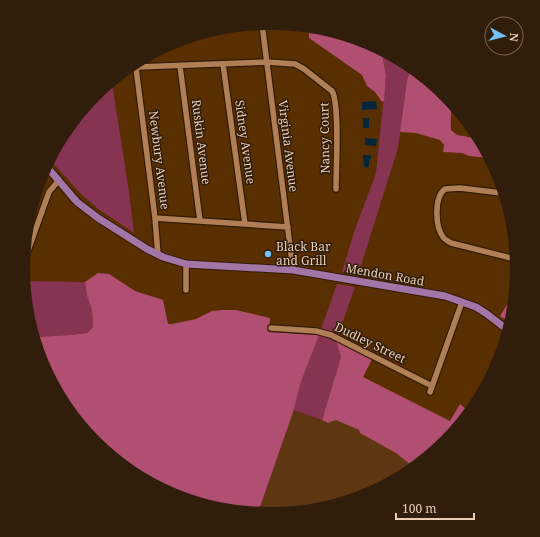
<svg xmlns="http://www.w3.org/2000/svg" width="540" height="537" font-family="'Noto Serif',serif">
  <rect width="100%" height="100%" fill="#592e00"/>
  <path fill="#5e3712" d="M293,410L328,423L336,420L359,430L360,433L396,453L411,465L366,495L271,514L257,511L261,504Z"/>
  <path fill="#863452" d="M382,53L410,71L407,80L398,148L358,275L342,272L354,232L376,173L386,75Z
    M112,83L129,192L134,233L97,208L79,192L51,161L95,95Z
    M26,281L85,282L87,296L92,310L93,327L87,333L70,335L37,337Z
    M337,284L355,287L336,341L341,357L322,420L293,410L301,382L319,335Z"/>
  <path fill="#b04f71" d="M309,31L365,42L382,53L386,75L384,101L382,102L375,92L367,86L362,75L309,38Z
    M410,71C419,78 449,93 451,105C452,113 450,122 451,130L457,135L474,138L488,158L469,156L462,153L443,152L444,145L440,140L416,133L400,132L407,80Z
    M98,273L109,274L135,291L163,300L168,324H172L196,319L212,311L222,310H236L270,318L269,332L319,335L301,382L292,415L261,504L257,511L193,499L185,493H181L178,496L175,495L95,442L42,363L37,337L70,335L87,333L93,327L92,310L87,296L85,282Z
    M511,298L507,321L500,316Z
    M336,341L373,357L363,377L450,421L460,404L467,410L445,442L411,465L396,453L360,433L359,430L336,420L328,423L322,420L341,357Z"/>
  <path fill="#05273b" d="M376,101L377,109L362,110V102Z
    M363,118H369V128H363Z
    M365,138L377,139L376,146L365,145Z
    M363,155H371V159H369V166L367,168L364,166Z"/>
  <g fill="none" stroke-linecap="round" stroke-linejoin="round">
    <defs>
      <path id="minor" d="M262,24L293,270
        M223,64L245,224
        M180,66L200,221
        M137,67L267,62L295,64L304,69L332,91C340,104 336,170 336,189
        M136,68L155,218L158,255
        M502,193L460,188L445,189C434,197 435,226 443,237C445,240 448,241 451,243L515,259
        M155,218L288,227
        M25,259L49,192L59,180
        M186,290V264
        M271,328L316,331L331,335L432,386
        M430,392L462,302"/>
      <path id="major" d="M47,167L77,202L98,218L147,249L163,257L186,264L293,270L445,296L476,307L487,314L505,328"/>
    </defs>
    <use href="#minor" stroke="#331b06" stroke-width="8"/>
    <use href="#major" stroke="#331b06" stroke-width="9"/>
    <use href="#minor" stroke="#b17f56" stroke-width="5.5"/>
    <use href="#major" stroke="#a375a7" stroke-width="7"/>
  </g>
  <circle fill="#73c1f5" stroke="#301d0b" stroke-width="1.5" cx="268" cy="254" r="4"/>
  <g text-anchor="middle" stroke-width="3" stroke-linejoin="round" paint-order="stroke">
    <g font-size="12" fill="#e8cdb7" stroke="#301d0b">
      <text transform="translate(325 138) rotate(-91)" y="4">Nancy Court</text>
      <text transform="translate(201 142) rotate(83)" y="4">Ruskin Avenue</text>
      <text transform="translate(245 142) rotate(82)" y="4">Sidney Avenue</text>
      <text transform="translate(288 146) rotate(83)" y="4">Virginia Avenue</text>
      <text transform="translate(159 160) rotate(83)" y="4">Newbury Avenue</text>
      <text transform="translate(385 275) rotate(10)" y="4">Mendon Road</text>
      <text transform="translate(370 343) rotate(26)" y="4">Dudley Street</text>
    </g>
    <g font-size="12" fill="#e8cdb7" stroke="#301d0b" text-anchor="start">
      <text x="276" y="251">Black Bar<tspan x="276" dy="14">and Grill</tspan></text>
    </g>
  </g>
  <path d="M0 0H540V537H0ZM268 30H272A238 238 0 0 1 510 268V269A238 238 0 0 1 272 507H268A238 238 0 0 1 30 269V268A238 238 0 0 1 268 30Z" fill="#301d0b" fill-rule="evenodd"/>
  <g transform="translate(504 36) rotate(97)"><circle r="19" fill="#301d0b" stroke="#7a6350"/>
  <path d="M0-3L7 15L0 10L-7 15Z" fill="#73c1f5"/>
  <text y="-6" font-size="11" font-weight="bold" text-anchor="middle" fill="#e8cdb7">N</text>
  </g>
  <path d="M396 513v6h78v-6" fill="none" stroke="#e8cdb7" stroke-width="2"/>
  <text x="402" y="513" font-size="12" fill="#e8cdb7" stroke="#301d0b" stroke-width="3" paint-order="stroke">100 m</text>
</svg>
